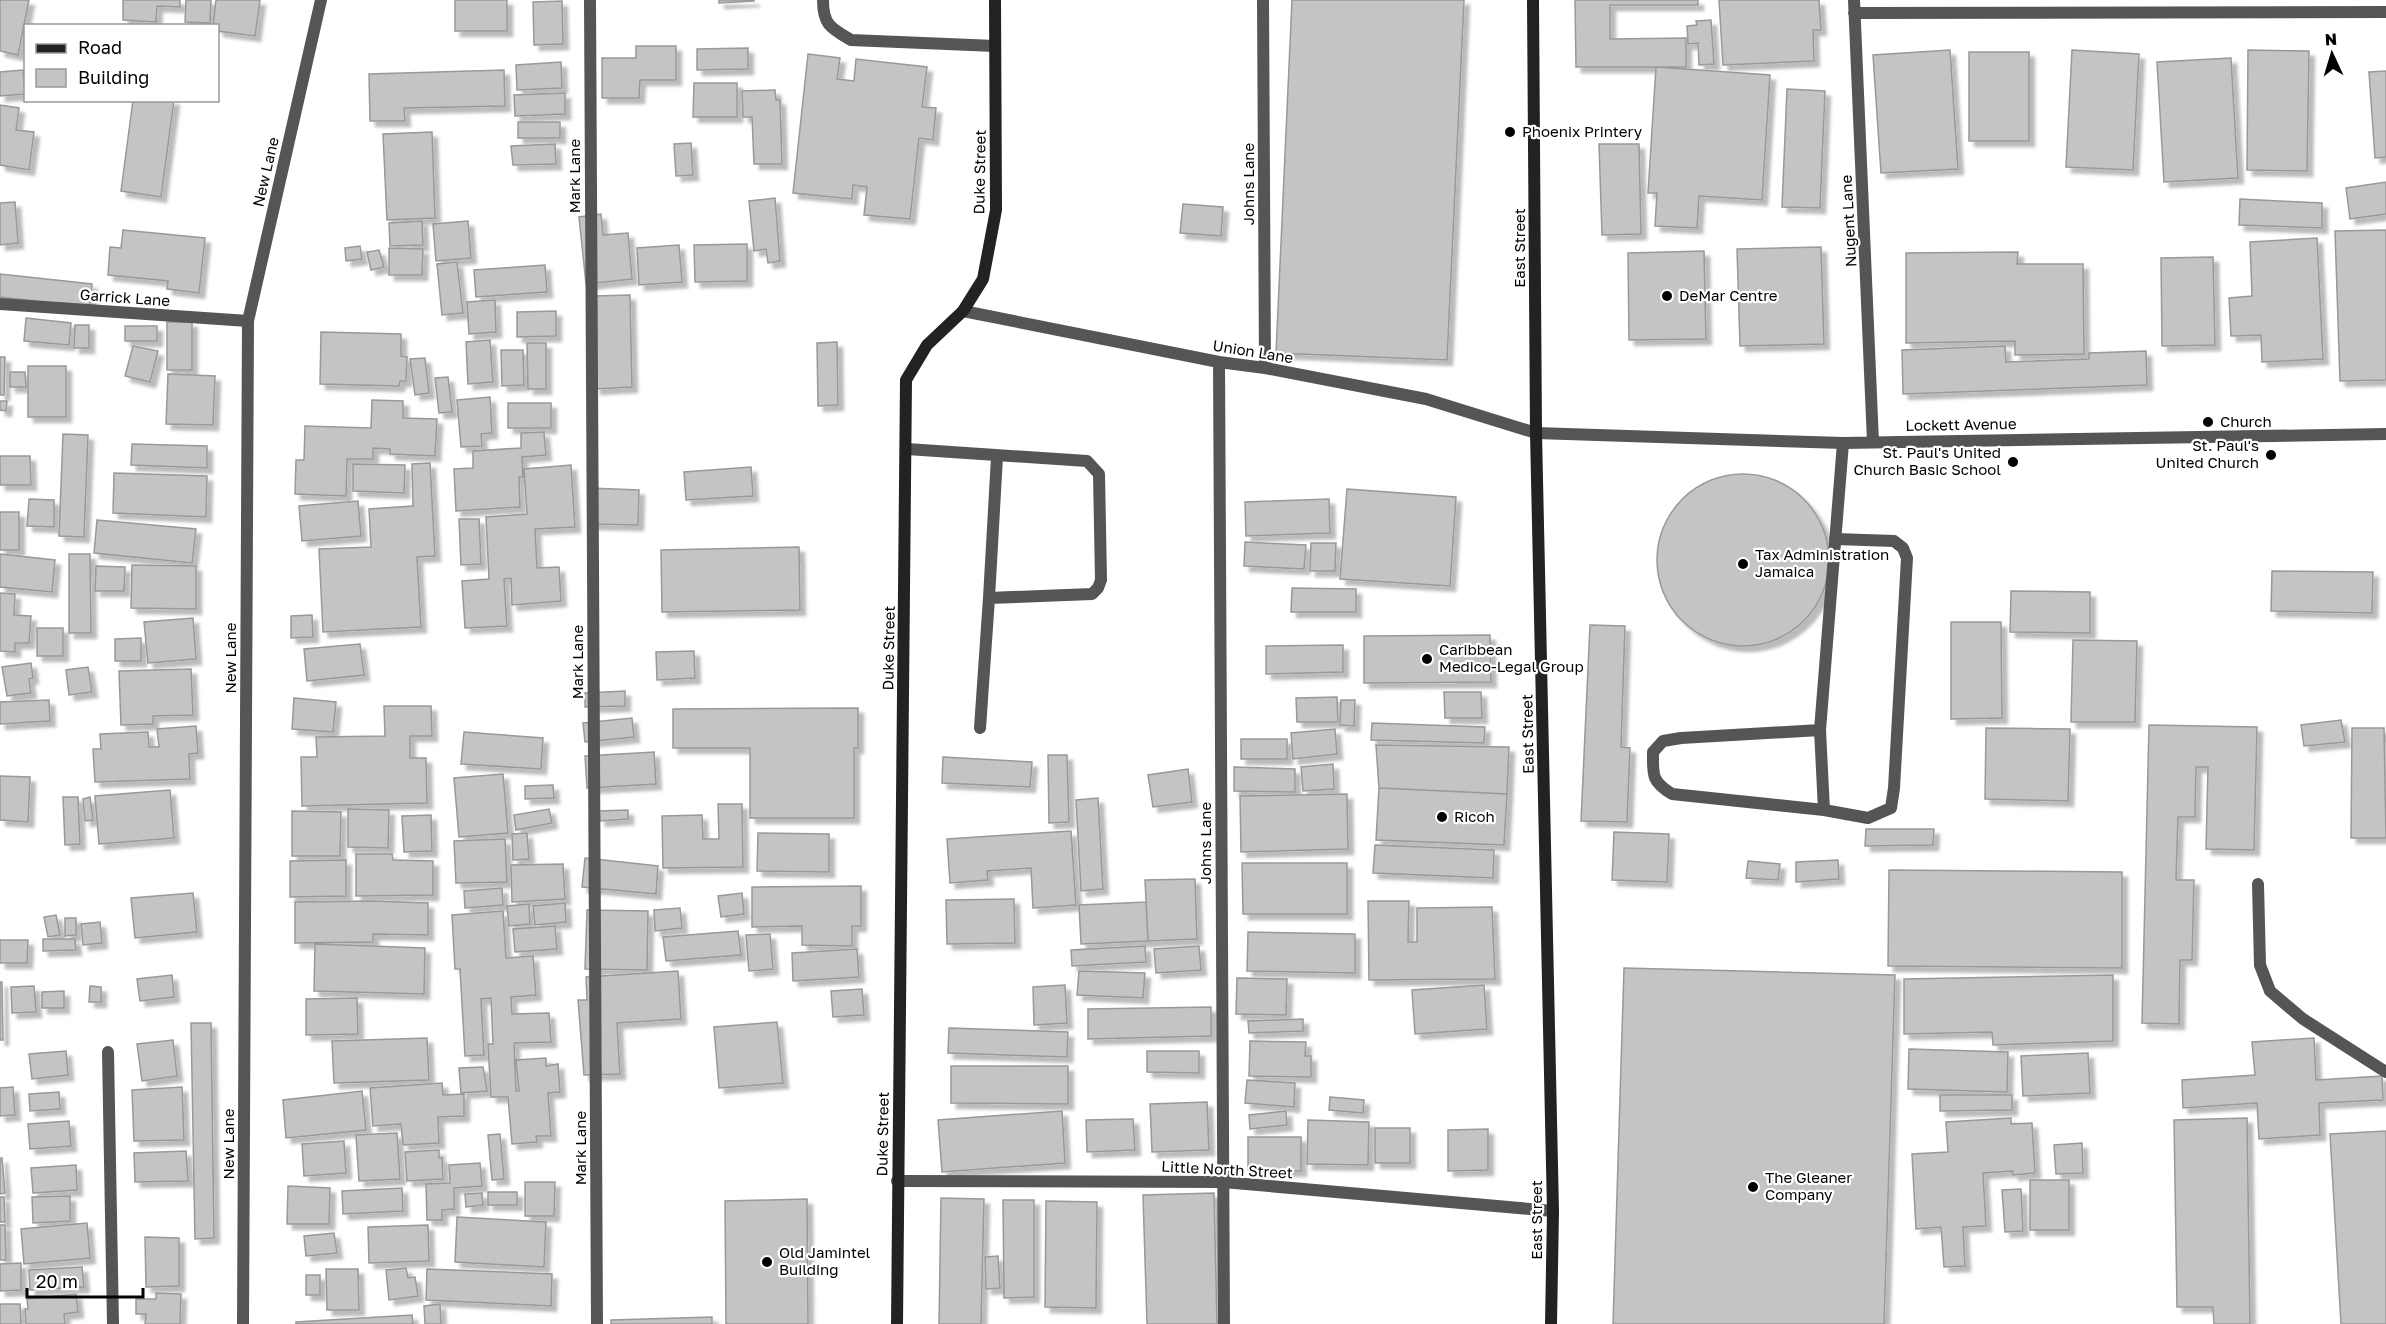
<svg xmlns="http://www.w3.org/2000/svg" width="2386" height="1324" font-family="'Golos Text',sans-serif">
  <defs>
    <filter id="shadow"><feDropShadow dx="5.5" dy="5.5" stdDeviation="1.5" flood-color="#0004"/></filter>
  </defs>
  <rect width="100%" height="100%" fill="#fff"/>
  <path fill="#c4c4c4" stroke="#999" stroke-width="1.5" filter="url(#shadow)" d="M0,0H29L18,55L0,51Z
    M123,0H180V7L157,6L156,22L123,20Z
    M186,0H211L210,23L185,22Z
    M216,0H260L255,36L218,31V26H213Z
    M455,0H507V31H455Z
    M719,0H754V1L719,3Z
    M1292,0H1464L1447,360L1276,353Z
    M1575,0H1698V5H1610V39L1686,38V67H1576Z
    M1719,0H1819L1821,30H1813L1814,61L1723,65Z
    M562,1L563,44L534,45L533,2Z
    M1711,20L1714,64L1699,65L1698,43L1688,44L1687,26L1697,25L1696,21Z
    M636,46H676V80H640L639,98H602V58H636Z
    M748,48V69L697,70V49Z
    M1950,50L1958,169L1881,173L1873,55Z
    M2072,50L2139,54L2133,170L2066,167Z
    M2248,50L2309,51L2307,171L2247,170Z
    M1969,52H2029V141H1969Z
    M808,54L840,58L837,79L854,81L856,59L927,67L922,107L936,108L933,140L919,138L910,219L864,215L867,187L853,185L852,199L793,193Z
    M2231,58L2238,178L2164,182L2157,62Z
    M561,62L562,88L517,90L516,65Z
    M1656,67L1770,75L1762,200L1699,196L1697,228L1655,226L1657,193H1648Z
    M23,70L25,94L0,96V72Z
    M504,70L505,106L404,108L405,121H370L369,74Z
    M2386,71V157L2375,158L2369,72Z
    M694,83H737V117H693Z
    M1787,89L1825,91L1820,208L1782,207Z
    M775,90L776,100H780L782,164H754L752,117H743L742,91Z
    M565,93V114L515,116L514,95Z
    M133,100H174L161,197L121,191Z
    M0,105L19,108L16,130L34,132L29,170L0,165Z
    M518,122H560V138H518Z
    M432,132L435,218L387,220L383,134Z
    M691,143L693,175L676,176L674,144Z
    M555,144L556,164L513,165L511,146Z
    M1599,144H1639L1641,234L1602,235Z
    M2386,182V214L2350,219L2346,188Z
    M775,198L780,261L768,263L766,249L754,251L749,201Z
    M2240,199L2322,203V228L2239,225Z
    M15,202L18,243L0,245V203Z
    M1183,204L1223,207L1221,236L1180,233Z
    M601,214L603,235L628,233L632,279L586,284L579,217Z
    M422,221L423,245L390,246L389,223Z
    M468,221L471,258L436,261L433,224Z
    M123,230L205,238L199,293L167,289L168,281L108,275L110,247L121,248Z
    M2386,230V380L2340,381L2335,231Z
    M2317,238L2323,359L2262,362L2261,335L2231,336L2229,298L2252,296L2250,242Z
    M747,244V281L695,282L694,245Z
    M679,245L682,282L639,285L637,248Z
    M360,246L362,259L346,261L345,248Z
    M1821,247L1824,344L1740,346L1737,249Z
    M389,248L423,249L422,275H389Z
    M379,250L384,267L371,270L367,252Z
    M1704,251L1706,339L1629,340L1628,253Z
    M2018,252L2017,264H2083L2084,354L2015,355V341L1906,343V253Z
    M2213,257L2215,345L2162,346L2161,258Z
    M457,262L463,313L442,315L437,264Z
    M545,265L547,292L476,297L474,270Z
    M0,274L92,284L90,307L0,297Z
    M630,295L632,387L595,389L593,296Z
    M495,300L496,332L469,334L467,302Z
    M556,311V336L517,337V312Z
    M26,318L71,323L69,345L24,341Z
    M167,322H192V370H167Z
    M75,325H89V348H74Z
    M125,326H157V341H125Z
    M321,332L401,334V356L407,357L406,381H400L399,386L320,384Z
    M490,340L493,382L468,384L466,342Z
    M837,342L838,405L818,406L817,343Z
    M527,343H546V389H528Z
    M133,346L158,351L150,382L125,376Z
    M2005,346L2006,362L2089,359V353L2146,351L2147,385L1903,394L1902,350Z
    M501,350H523L524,385L502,386Z
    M0,357H5L4,395H0Z
    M425,358L429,393L415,395L410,359Z
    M28,366H66V417H28Z
    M10,372H25L26,387H10Z
    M168,374L215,376L213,425L166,424Z
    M448,377L452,412L439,413L435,378Z
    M490,397L492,433L481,434L482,446L461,447L457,400Z
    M372,400L403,401V418L437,419L435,456L390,454V449L373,448V459H347L346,496L295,494L296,460H304L305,426L371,428Z
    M0,401H7L6,411L0,410Z
    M508,403H551V428H508Z
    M544,432L546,455L522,457L523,477H519L520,507L456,511L454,469L473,468V451L521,448V433Z
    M63,434L88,435L84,537L59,536Z
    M132,444L207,446V468L131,465Z
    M0,456H30L31,485H0Z
    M430,463L435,556L417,557L421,627L323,632L319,549L371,547L369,509L413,506L412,464Z
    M353,464L405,465L404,493L353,491Z
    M571,465L575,527L535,529L537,568L559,567L561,601L512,605L511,578L504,579L507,626L465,628L462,581L489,579L486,517L527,514L524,469Z
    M751,467L753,496L686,500L684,472Z
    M114,473L207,476L206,517L113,513Z
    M1657 560a86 86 0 1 1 172 0a86 86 0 1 1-172 0Z
    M589,488L639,490L638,525L588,524Z
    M1347,489L1456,497L1450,586L1340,579Z
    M29,499L54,500V527L27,526Z
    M1329,499L1330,533L1246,536L1245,502Z
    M358,501L361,536L302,541L299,506Z
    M0,512H19V550H0Z
    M459,519H479L481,564L461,565Z
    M97,520L196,529L192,563L94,553Z
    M1245,542L1306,545L1304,569L1244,566Z
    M1311,543H1336L1335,571H1310Z
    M799,547L800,610L662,612L661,550Z
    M0,554L55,560L52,592L0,587Z
    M69,554H90L91,633H69Z
    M132,565L196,566V609L131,608Z
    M96,566L125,567L124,591H95Z
    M2272,571L2373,572L2372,613L2271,611Z
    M1292,588L1356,589V612H1291Z
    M2011,591L2090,592V633L2010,632Z
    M0,593L15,594L14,615L31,616L29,643H15V652L0,651Z
    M312,615L313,637L291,638V616Z
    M193,618L196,659L148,663L144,622Z
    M1951,622H2001L2002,718L1951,719Z
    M1590,625L1625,626L1621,747L1630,748L1627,822L1581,821Z
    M37,628H63V656H37Z
    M1490,635L1491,682L1364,683V636Z
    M141,638V661H115V639Z
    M2073,640L2137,641L2135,722H2071Z
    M360,644L364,675L307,681L304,649Z
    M1343,645V672L1266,674V646Z
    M694,651L695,678L657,680L656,652Z
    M31,663L33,678L29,679L31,693L7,696L2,667Z
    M88,667L92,692L69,695L66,670Z
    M191,669L193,715L153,716V724L121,725L119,671Z
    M625,691V706L585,707V693Z
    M1444,692H1481L1482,718H1445Z
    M1337,697L1338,722H1297L1296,698Z
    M294,698L336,702L333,732L292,729Z
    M49,700L50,721L0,724V702Z
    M1341,700H1355L1354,726L1340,725Z
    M384,706H431L432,736H410V758H426L427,803L302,806L301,757H317L316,737L385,736Z
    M858,708V748H854V818H750V748H673V709Z
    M632,718L634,737L585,742L583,723Z
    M2341,720L2345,742L2304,746L2301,725Z
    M1372,723L1485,727L1484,743L1371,740Z
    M2149,725L2257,727L2254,850L2206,849L2208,767H2196L2195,817H2178L2176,880H2194L2192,960H2180L2179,1024L2142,1023Z
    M196,726L198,753L189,754L190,779L95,782L93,749H101L100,734L148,732L149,747H159L157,729Z
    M1986,728L2070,729L2068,801L1985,799Z
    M2352,728H2384L2386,838H2351Z
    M1335,729L1337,754L1293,759L1291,733Z
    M464,732L543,738L541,769L461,764Z
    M1241,739H1287V759H1241Z
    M1376,745L1509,747L1507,794L1379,788Z
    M654,752L656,784L587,788L585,756Z
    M1048,755H1067L1069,822L1049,823Z
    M943,757L1032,762L1030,787L942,783Z
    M1333,764L1334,789L1303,791L1301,767Z
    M1234,767L1295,769V792L1234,791Z
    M1188,769L1192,802L1153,807L1148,775Z
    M503,774L508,833L459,837L454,778Z
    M0,776L30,777L28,822L0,820Z
    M553,785L554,798L525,799V786Z
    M1379,788L1507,794L1504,845L1376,840Z
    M170,790L174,838L99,844L95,796Z
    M1347,794L1348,849L1241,852L1240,796Z
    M63,797H78L80,844L65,845Z
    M90,797L93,820L85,821L83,799Z
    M1098,798L1103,889L1081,891L1076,800Z
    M718,804H742L743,867L663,868L662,816L702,815L703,839H719Z
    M348,809L389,810L388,848L348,847Z
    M549,809L552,823L516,830L514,815Z
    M628,810V819L600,821L599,811Z
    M292,811L341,812L340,856H292Z
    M431,815L432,851L404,852L402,816Z
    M1866,829H1934L1933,845L1865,846Z
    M1071,831L1076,905L1033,908L1031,868L987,871L988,880L950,883L947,839Z
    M1614,832L1669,834L1667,882L1612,880Z
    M527,833L529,859L513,860L512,834Z
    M758,833L829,834V872L757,871Z
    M505,839L507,882L456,883L454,841Z
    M1375,845L1494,850L1493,878L1373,873Z
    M356,854H392L393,860L433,861V895L356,896Z
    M585,858L658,866L656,894L582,887Z
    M346,860V896L290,897V861Z
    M1838,860L1839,879L1796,882V862Z
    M1748,861L1780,864L1778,880L1746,878Z
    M1242,863H1347V914H1243Z
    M563,864L565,899L512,902L511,865Z
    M1889,870L2122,872V968L1888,966Z
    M1195,879L1197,939L1148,941L1145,880Z
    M861,886V926H852V946L802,945V926L752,927V887Z
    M502,888L503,905L465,908L464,891Z
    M193,893L197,932L135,938L131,898Z
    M742,893L744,914L721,917L718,896Z
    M1014,899L1015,943L947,944L946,900Z
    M373,901L428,903V935L373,934V942L295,943V902Z
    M1368,901H1409L1408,942H1417V908L1492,907L1495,979L1369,980Z
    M1146,902L1148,941L1081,944L1079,905Z
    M565,903L566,922L535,925L533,906Z
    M529,904L530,924L509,926L507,906Z
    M680,908L682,928L655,931L654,910Z
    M587,910L648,911L647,970L585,969Z
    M503,911L506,958L533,956L536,995L511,997L512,1014L549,1013L551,1042L514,1043L516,1091H519L516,1060L546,1058V1066L558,1064L560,1092L548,1093L551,1136H536L537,1142L512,1144L508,1097H491L488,1044H493L491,998L481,999L484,1055L465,1056L460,969H455L452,915Z
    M56,915L60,935L48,937L44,917Z
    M65,918H76V935L65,936Z
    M100,922L102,943L83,945L81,924Z
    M555,926L557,949L515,952L513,929Z
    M738,931L741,955L666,961L663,937Z
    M1248,932L1355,934V973L1247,971Z
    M770,934L773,969L749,971L746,935Z
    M43,939H75L76,950L43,951Z
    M0,940H28L27,963H0Z
    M315,944L425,948L424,994L314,991Z
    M1145,946L1146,962L1072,966L1071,950Z
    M1199,946L1201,970L1156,973L1154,949Z
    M857,949L859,977L793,981L792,953Z
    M1624,968L1895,975L1884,1324H1613Z
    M678,971L681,1019L617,1023L620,1074L584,1075L578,1000H587L586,977Z
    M1079,971L1145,973L1143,998L1077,995Z
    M172,975L174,997L140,1001L137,979Z
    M2113,975V1041L1993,1045L1992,1032L1904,1034V979Z
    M1237,978L1287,979L1286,1015L1236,1014Z
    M0,982H2L3,1040H0Z
    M1065,985L1067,1023L1034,1025L1033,987Z
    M1484,985L1487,1029L1415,1034L1412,990Z
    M34,986L36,1012L12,1013L11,987Z
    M90,986L101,987V1002H89Z
    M862,989L864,1015L833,1017L831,991Z
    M64,991V1008H42V992Z
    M357,998L358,1034L306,1035V999Z
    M1211,1007V1036L1088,1039V1009Z
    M1303,1019V1031L1249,1033L1248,1021Z
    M777,1022L783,1083L719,1088L714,1027Z
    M191,1023H211L214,1238L195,1239Z
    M949,1028L1068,1032L1067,1057L948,1053Z
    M427,1038L429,1080L334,1083L332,1041Z
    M2314,1038L2316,1080L2382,1076L2383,1100L2319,1103L2320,1135L2259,1139L2257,1103L2183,1108L2182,1080L2255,1075L2252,1042Z
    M173,1040L177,1076L142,1081L137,1044Z
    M1250,1041L1306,1042L1305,1056H1311V1077L1249,1076Z
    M1909,1049L2008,1052L2007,1092L1908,1089Z
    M66,1051L68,1075L32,1079L29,1054Z
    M1147,1051H1199V1073L1147,1072Z
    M2088,1053L2090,1093L2023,1096L2021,1056Z
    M951,1066H1068V1104L951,1103Z
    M483,1067L487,1091L461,1093L459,1068Z
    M1247,1080L1295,1083L1294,1107L1245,1103Z
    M442,1083L443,1095L464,1094V1116L438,1117L439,1143L403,1145L401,1124L373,1126L370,1088Z
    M13,1087L15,1115L0,1116V1088Z
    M182,1087L184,1140L134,1141L132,1090Z
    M362,1091L366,1130L286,1138L283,1100Z
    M59,1092L60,1109L30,1111L29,1094Z
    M1940,1095H2012V1110L1940,1111Z
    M1330,1097L1364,1100L1363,1113L1329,1110Z
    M1207,1102L1209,1150L1152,1152L1150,1104Z
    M1062,1111L1065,1163L942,1172L938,1120Z
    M1286,1111L1287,1125L1250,1129L1249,1115Z
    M2011,1118V1124L2032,1123L2035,1173L2013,1175V1171L1983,1173L1986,1226L1963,1227L1965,1266L1944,1267L1941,1227L1916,1229L1912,1154L1948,1152L1946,1122Z
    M2247,1118L2250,1324H2214L2213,1307H2177L2174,1120Z
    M1133,1119L1135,1150L1087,1152L1086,1120Z
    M1308,1120L1369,1122L1368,1165L1307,1164Z
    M69,1121L71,1146L30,1149L28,1124Z
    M1375,1128H1410V1163H1375Z
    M1488,1129V1170L1448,1171V1130Z
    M2386,1131V1324H2341L2330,1134Z
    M397,1133L400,1179L359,1181L356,1135Z
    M500,1134L504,1179L492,1180L488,1135Z
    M1248,1137H1301V1171L1248,1170Z
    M344,1141L346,1173L304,1176L302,1144Z
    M2082,1143L2083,1173L2056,1174L2054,1145Z
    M439,1150V1158H442L443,1179L407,1181L405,1152Z
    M186,1151L188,1181L135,1182L134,1153Z
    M0,1158H2L5,1193L0,1194Z
    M480,1163L482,1186L454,1188V1209L442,1210V1220H427L426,1184L450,1183L449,1165Z
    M76,1165L77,1190L33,1193L31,1168Z
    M2030,1180H2069V1230H2030Z
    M525,1182H555L554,1216H525Z
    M288,1186L330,1188L329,1224H287Z
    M402,1188L403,1211L343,1214L342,1191Z
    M2021,1189L2023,1231L2005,1232L2002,1190Z
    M488,1192H517V1205H488Z
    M482,1193L483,1205L466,1207L465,1194Z
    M1214,1193L1217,1324H1147L1143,1195Z
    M70,1196V1221L33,1223L32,1197Z
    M0,1197H4L5,1222H0Z
    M941,1198L984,1199L981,1324H939Z
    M807,1199L808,1324H726L725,1201Z
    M1003,1200H1034V1297L1004,1298Z
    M1046,1201L1097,1202L1096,1308L1045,1307Z
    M457,1217L546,1222L544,1267L455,1262Z
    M87,1223L90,1258L24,1264L21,1229Z
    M0,1225H5L6,1260H0Z
    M428,1225L429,1261L369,1263L368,1227Z
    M334,1233L337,1253L306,1256L304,1236Z
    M145,1237L179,1238V1286L146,1287Z
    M998,1256L1000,1288L986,1289L985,1257Z
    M21,1263V1290L0,1291V1264Z
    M82,1267L84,1287L30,1290L29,1270Z
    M406,1268L408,1278L415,1277L418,1296L389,1300L386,1270Z
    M326,1269H358L359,1310H327Z
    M427,1269L552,1274L551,1306L426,1300Z
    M306,1275H320V1295H306Z
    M156,1293L181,1294L180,1324H145L146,1314H136V1299H156Z
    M76,1294L78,1312L64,1314L65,1324H26L25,1309H28L27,1299Z
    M0,1304H20L21,1324H0Z
    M440,1304L441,1324H425L424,1306Z
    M412,1315L413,1324H296V1322Z
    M712,1317V1324H611V1320Z"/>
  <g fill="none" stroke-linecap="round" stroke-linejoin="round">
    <path stroke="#555" stroke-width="12" d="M823,0C823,25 831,28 851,40L995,46
      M907,449L1087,461L1099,474L1101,580L1098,588L1092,594L989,598L997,457
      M1835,539L1894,541L1903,548L1907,558L1894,788L1891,808L1868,818L1824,810L1820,730L1843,443
      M980,728L989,598
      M1820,730L1681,738L1663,741L1653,752C1653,775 1651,781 1672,794L1824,810
      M2258,884L2260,965L2270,991L2303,1019L2386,1072
      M108,1052L113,1324"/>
    <path stroke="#555" stroke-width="12" d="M590,0L597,1324
      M1263,0L1265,368
      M1854,0L1873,442
      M1854,13L2386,12
      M0,304L248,321
      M963,311L1219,362L1265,368L1426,399L1536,433L1843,443L2386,434
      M1219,362L1224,1324
      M897,1181L1223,1182L1553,1211
      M243,1324L248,321L321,0"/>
    <path stroke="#222" stroke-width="12" d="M1533,0L1536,433L1553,1211L1551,1324
      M897,1324L906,380L927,345L963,311L983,279L996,210L995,0"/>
  </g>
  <g fill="#000" stroke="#fff" stroke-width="2">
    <circle cx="1510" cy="132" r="6"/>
    <circle cx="1667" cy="296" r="6"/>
    <circle cx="2208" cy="422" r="6"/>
    <circle cx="2271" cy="455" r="6"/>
    <circle cx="2013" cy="462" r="6"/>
    <circle cx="1743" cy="564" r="6"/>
    <circle cx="1427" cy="659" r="6"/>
    <circle cx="1442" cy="817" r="6"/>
    <circle cx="1753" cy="1187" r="6"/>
    <circle cx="767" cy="1262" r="6"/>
  </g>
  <g text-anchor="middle" stroke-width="4.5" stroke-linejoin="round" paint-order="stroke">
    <g font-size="15" fill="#000" stroke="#fff" text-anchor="start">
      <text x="1522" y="137">Phoenix Printery</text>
      <text x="1679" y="301">DeMar Centre</text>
      <text x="2220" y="427">Church</text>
      <text x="2259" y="451" text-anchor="end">St. Paul's<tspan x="2259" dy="17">United Church</tspan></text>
      <text x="2001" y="458" text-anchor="end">St. Paul's United<tspan x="2001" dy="17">Church Basic School</tspan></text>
      <text x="1755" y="560">Tax Administration<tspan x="1755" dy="17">Jamaica</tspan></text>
      <text x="1439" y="655">Caribbean<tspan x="1439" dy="17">Medico-Legal Group</tspan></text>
      <text x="1454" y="822">Ricoh</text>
      <text x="1765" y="1183">The Gleaner<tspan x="1765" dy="17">Company</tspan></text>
      <text x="779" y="1258">Old Jamintel<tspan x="779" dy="17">Building</tspan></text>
    </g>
    <g font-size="15" fill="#000" stroke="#fff">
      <text transform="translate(266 172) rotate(-77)" y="5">New Lane</text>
      <text transform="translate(980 172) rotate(-89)" y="5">Duke Street</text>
      <text transform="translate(575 176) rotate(-90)" y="5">Mark Lane</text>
      <text transform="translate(1249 184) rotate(-90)" y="5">Johns Lane</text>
      <text transform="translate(1849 221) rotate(-93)" y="5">Nugent Lane</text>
      <text transform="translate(1520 248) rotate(-90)" y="5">East Street</text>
      <text transform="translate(125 298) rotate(4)" y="5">Garrick Lane</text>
      <text transform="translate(1253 352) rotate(9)" y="5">Union Lane</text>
      <text transform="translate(1961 425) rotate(-1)" y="5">Lockett Avenue</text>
      <text transform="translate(889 648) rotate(-89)" y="5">Duke Street</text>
      <text transform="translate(231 658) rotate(-90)" y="5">New Lane</text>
      <text transform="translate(578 662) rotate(-90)" y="5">Mark Lane</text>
      <text transform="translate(1528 734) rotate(-91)" y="5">East Street</text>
      <text transform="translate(1206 843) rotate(-90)" y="5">Johns Lane</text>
      <text transform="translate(883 1134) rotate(-89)" y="5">Duke Street</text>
      <text transform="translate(229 1144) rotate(-90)" y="5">New Lane</text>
      <text transform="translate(581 1148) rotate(-90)" y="5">Mark Lane</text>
      <text transform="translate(1227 1170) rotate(3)" y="5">Little North Street</text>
      <text transform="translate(1537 1220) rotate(-90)" y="5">East Street</text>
    </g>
  </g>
  <rect x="24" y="24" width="195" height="78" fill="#ffffff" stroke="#999999" stroke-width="1.5"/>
  <rect x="36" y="44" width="30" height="9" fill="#222222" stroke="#999999" stroke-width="1.5"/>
  <text x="78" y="54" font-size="18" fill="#000000">Road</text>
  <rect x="36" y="69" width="30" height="18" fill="#c4c4c4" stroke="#999999" stroke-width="1.5"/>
  <text x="78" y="84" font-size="18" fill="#000000">Building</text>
  <g transform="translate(2332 54) rotate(356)" stroke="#ffffff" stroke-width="4.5" paint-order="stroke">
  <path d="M0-4.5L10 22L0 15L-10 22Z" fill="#000000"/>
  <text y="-9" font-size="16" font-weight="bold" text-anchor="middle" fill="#000000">N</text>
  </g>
  <path d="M27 1288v9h116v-9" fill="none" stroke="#000000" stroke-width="3"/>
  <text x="36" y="1288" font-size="18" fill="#000000" stroke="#ffffff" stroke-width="4.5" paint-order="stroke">20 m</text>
</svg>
